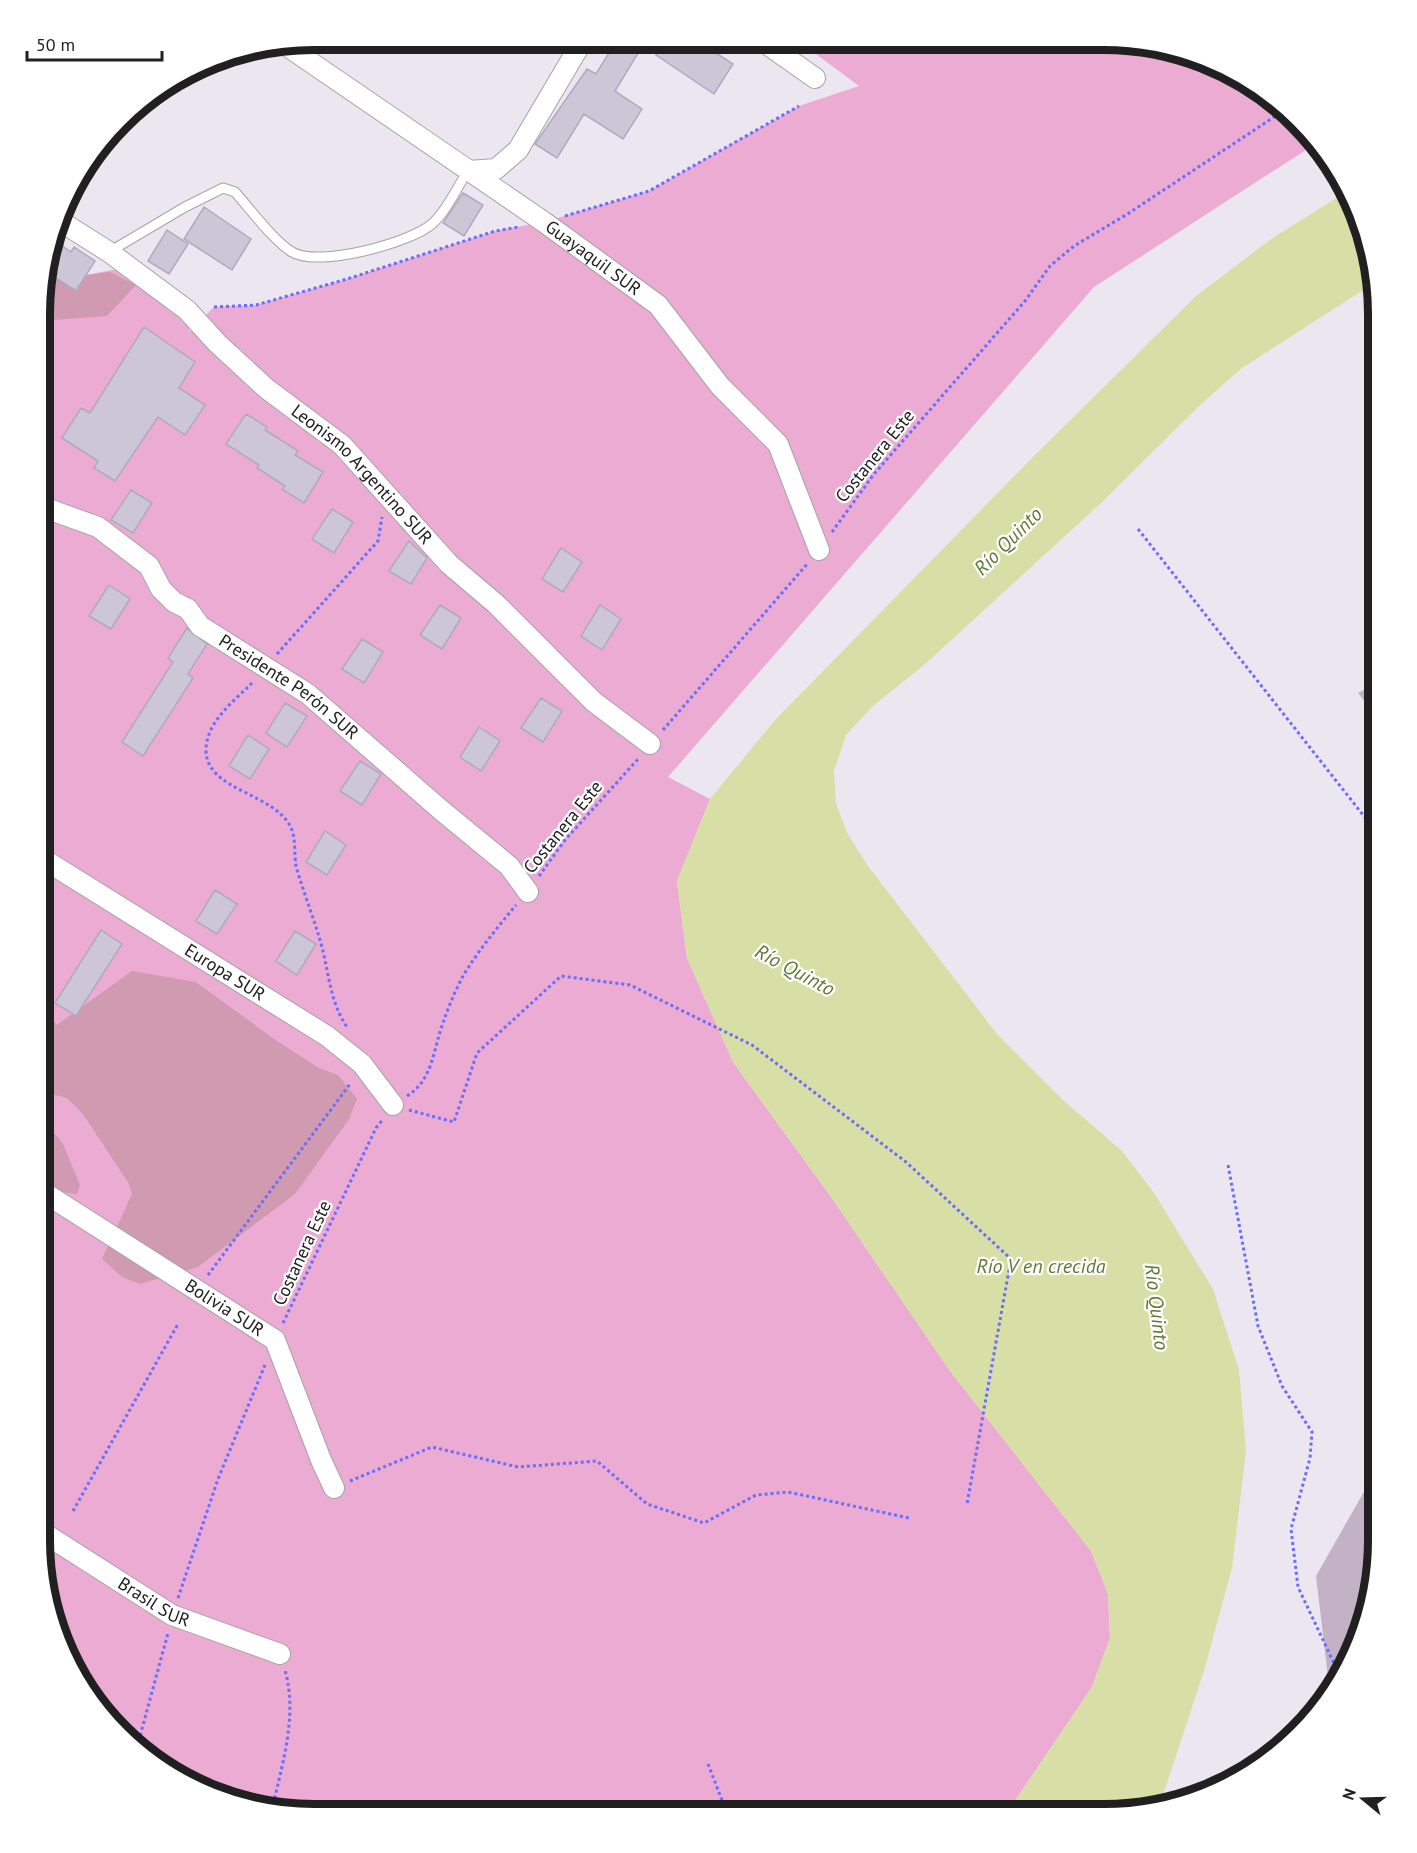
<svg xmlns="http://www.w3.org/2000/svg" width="1417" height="1853" font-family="'PT Sans',sans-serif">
  <rect width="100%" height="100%" fill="#ece6f0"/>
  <path fill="#c3b1c5" d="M1378,682V718L1358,693Z
    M1377,1469V1558L1363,1628L1330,1694L1316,1576Z"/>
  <path fill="#ebabd2" d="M797,40L1140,41L1209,60L1270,95L1312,146L1094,287L668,777L710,799L677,881L687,958L733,1062L829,1194L950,1371L1091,1551L1108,1594L1110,1638L1092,1687L1006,1814L278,1812L161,1768L107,1721L67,1661L39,1540L41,283L129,267L190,317L189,332L214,307L256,305L347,279L495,231L544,222L649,191L799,106L859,86Z"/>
  <path fill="#d09ab0" d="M110,272L136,285L107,316L41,321V281Z
    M40,882C61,904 54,916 40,939Z
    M132,971L196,982L274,1039L319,1068L338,1075L357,1099L349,1119L295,1194L198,1267L140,1284L122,1277L102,1259L132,1194L129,1184L83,1114L67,1098L40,1091V1003L57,1025Z
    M40,1115L63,1144L80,1185L77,1194L62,1192L40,1179Z"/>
  <path fill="#d8dfa6" d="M1349,190L1371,285L1242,368L1200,405L1101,503L924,665L874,705L846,735L834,771L836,803L847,833L868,866L997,1034L1063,1100L1122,1151L1154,1193L1213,1289L1239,1370L1246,1451L1232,1568L1204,1671L1161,1801L1104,1814H1006L1092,1687L1110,1638L1108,1594L1091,1551L950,1371L829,1194L733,1062L687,958L677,881L710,799L776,719L1028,462L1196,296L1271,239Z"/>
  <path fill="#ccc6d7" stroke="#b1a8c2" stroke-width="1.5" d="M617,40H646L615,91L642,109L623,139L584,114L557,158L535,144L587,69L596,74Z
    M665,40H696L733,64L714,94L656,55Z
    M463,193L483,205L464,236L443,223Z
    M204,207L251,239L232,270L184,239Z
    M167,230L188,244L169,274L148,261Z
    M54,240L71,252L74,247L95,261L76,291L44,270Z
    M144,327L195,362L179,388L205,405L185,435L158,417L115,481L94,468L98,461L62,438L81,408L90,413Z
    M246,414L267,427L265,430L298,451L295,455L323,472L304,503L282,489L285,486L257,468L259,465L226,444Z
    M131,490L152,503L133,533L111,520Z
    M332,509L353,522L334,553L312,539Z
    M409,541L427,558L411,584L389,571Z
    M561,548L582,562L563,592L542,579Z
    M109,585L130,599L111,629L89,616Z
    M440,605L461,618L442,649L420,635Z
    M600,605L621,619L602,650L581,636Z
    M187,628L207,644L188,674L193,678L143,756L122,742L173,662L168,658Z
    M362,639L383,652L364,683L342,669Z
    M541,698L562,711L543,742L521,728Z
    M285,703L307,716L287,747L266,733Z
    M479,727L500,741L481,771L460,757Z
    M248,735L269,749L250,779L229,766Z
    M360,761L381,774L362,805L340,791Z
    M325,831L346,845L327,875L306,862Z
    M215,890L237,904L217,934L196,921Z
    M101,930L122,944L76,1016L55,1003Z
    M295,931L316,944L297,975L276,961Z"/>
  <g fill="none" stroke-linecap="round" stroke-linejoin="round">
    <defs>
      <path id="lane" d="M109,252L185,207L223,188L235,192C251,210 273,240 292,252C318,268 410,243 432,224C447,211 457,187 468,171"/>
      <g id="street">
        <path d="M761,40L815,78"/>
        <path id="s1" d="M284,44L544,222L658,305L720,386L778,444L819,550"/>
        <path d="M468,171L496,169L518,150L583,40"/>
        <path id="s2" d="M60,221L109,252L187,310L217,343L267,389L342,445L449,564L496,604L594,702L650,744"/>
        <path id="s3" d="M41,503L51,510L98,527L149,566L161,589L174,602L188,609L200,626L308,694L441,810L509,866L528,892"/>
        <path id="s4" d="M40,857L327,1036L362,1064L393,1105"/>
        <path id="s5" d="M40,1190L275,1340L321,1460L334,1488"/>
        <path id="s6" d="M39,1530L172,1615L280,1654"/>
      </g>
    </defs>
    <use href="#lane" stroke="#a4a4a4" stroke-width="11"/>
    <use href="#street" stroke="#a4a4a4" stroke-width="22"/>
    <path stroke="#6b6dfc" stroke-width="3" stroke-dasharray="3 3" stroke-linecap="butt" d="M890,49L898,41
      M565,216L649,191L799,106
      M214,307L256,305L347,279L495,231L518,227
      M1138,529L1378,834
      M832,532L874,474L1025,301L1050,266L1074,246L1129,213L1283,111
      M277,654L378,541L382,517
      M252,683C234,701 207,721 206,749C205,792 277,792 292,830C296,841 294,855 296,866C303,891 313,916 320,940C329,970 329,1001 347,1027
      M663,730L808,563
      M539,876L565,840L639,758
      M407,1096C433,1080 433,1050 443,1023C448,1008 455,991 463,976C478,951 497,928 516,905
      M409,1110L454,1122L477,1053L561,976L630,985L752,1045L906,1162L1011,1259L967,1504
      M1228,1165L1258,1326L1282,1386L1312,1432L1310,1458L1291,1529L1298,1587L1340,1676
      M208,1275L350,1084
      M283,1323L376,1128L383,1119
      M350,1481L432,1447L518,1467L597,1461L647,1504L704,1523L756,1495L788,1492L909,1518
      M73,1511L178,1324
      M178,1598L218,1479L265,1365
      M137,1747L168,1633
      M708,1764L727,1813
      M272,1810C282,1764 298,1716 285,1670"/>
    <use href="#lane" stroke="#fff" stroke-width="9"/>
    <use href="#street" stroke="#fff" stroke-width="20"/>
  </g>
  <g text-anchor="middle" stroke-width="4.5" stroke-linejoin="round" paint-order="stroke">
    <g font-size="18" fill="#202020" stroke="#fff">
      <text dy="6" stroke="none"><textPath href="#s1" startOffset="376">Guayaquil SUR</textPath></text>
      <text transform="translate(875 456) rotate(-51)" y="6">Costanera Este</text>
      <text dy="6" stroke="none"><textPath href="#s2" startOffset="396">Leonismo Argentino SUR</textPath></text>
      <text dy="6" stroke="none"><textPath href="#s3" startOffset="315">Presidente Perón SUR</textPath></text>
      <text transform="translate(563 827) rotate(-51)" y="6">Costanera Este</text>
      <text dy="6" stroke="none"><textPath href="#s4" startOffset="218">Europa SUR</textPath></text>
      <text transform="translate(302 1253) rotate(-65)" y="6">Costanera Este</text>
      <text dy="6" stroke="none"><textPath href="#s5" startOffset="219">Bolivia SUR</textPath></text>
      <text dy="6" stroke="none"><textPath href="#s6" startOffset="136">Brasil SUR</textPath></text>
    </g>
    <g font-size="20" font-style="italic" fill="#607a36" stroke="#fff">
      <text transform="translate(1008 541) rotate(-45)" y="7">Río Quinto</text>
      <text transform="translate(795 970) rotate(28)" y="7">Río Quinto</text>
      <text x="1041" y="1273">Río V en crecida</text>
      <text transform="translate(1157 1307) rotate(83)" y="7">Río Quinto</text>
    </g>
  </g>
  <path d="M0 0H1417V1853H0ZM314 50H1104A264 264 0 0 1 1368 314V1540A264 264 0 0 1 1104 1804H314A264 264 0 0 1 50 1540V314A264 264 0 0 1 314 50Z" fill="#fff" fill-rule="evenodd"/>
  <path fill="none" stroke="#202020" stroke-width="8" d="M314 50H1104A264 264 0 0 1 1368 314V1540A264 264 0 0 1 1104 1804H314A264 264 0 0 1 50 1540V314A264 264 0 0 1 314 50Z"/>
  <g transform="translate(1363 1799) rotate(289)" stroke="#ffffff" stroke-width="4.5" paint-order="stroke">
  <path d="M0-4.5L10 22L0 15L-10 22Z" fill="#202020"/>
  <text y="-9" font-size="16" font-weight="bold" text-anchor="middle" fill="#202020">N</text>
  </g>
  <path d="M27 51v9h135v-9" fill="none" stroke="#202020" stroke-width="3"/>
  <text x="36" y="51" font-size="18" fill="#202020" stroke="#ffffff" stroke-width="4.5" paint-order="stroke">50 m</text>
</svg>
